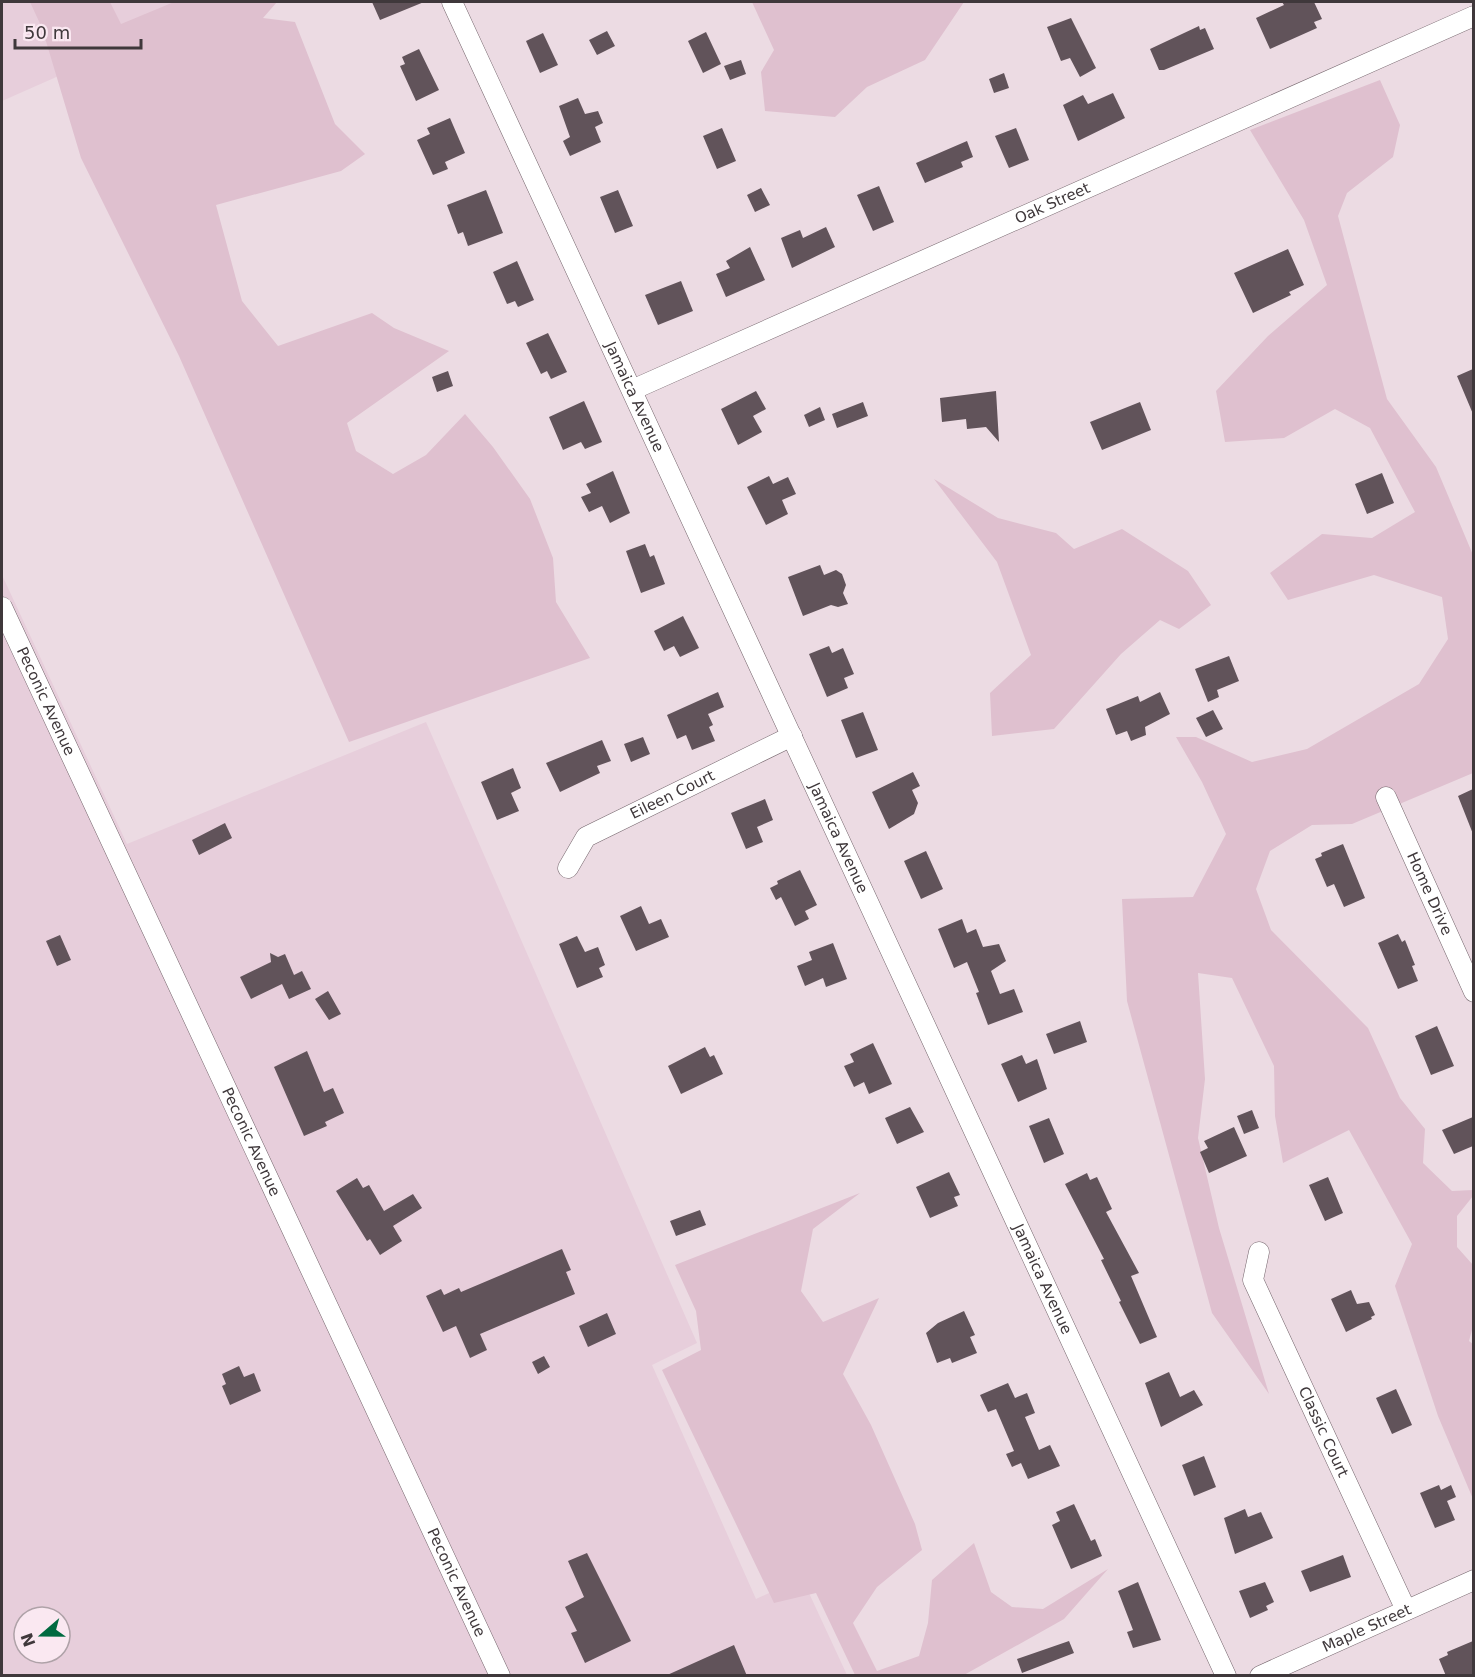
<svg xmlns="http://www.w3.org/2000/svg" width="1475" height="1677" font-family="'DejaVu Sans',sans-serif">
  <rect width="100%" height="100%" fill="#ecdbe3"/>
  <path fill="#e7cedb" fill-rule="evenodd" d="M2,2H226L2,101Z
    M2,575L127,844L426,722L697,1343L652,1365L756,1599L802,1578L847,1675H2ZM24,1617H60V1653H24Z"/>
  <path fill="#dfc0cf" d="M30,2H110L121,24L174,2H277L263,18L295,22L335,124L365,154L341,171L216,205L242,301L278,346L372,313L394,328L449,351L347,423L356,451L393,474L426,455L465,414L493,447L530,499L553,558L556,602L590,658L349,742L179,356L81,158L42,28Z
    M752,2H964L925,60L867,87L835,117L765,111L761,72L774,50Z
    M1380,80L1400,125L1393,157L1347,193L1338,216L1387,399L1436,467L1473,555V773L1352,824L1312,825L1270,851L1256,889L1271,930L1368,1028L1400,1098L1425,1129L1423,1163L1452,1191L1473,1190V1196L1457,1216V1247L1473,1265V1326L1469,1341L1474,1345L1473,1499L1438,1416L1395,1286L1412,1244L1349,1130L1283,1163L1275,1116L1274,1066L1232,978L1198,973L1205,1079L1198,1138L1219,1228L1269,1394L1212,1313L1127,1001L1122,899L1193,897L1226,834L1202,782L1176,737H1196L1252,762L1307,749L1419,684L1448,639L1442,597L1374,575L1288,600L1270,573L1322,534L1372,538L1415,512L1370,428L1335,409L1284,438L1225,442L1216,391L1268,336L1327,285L1304,220L1250,130Z
    M934,479L998,518L1056,533L1074,549L1122,529L1188,571L1211,605L1179,629L1160,620L1121,654L1054,729L992,736L990,693L1031,655L997,562Z
    M860,1193L813,1229L801,1291L823,1322L879,1298L843,1374L871,1425L915,1524L922,1550L877,1587L853,1623L877,1671L919,1656L928,1623L932,1580L974,1543L991,1592L1012,1607L1043,1609L1108,1569L1064,1619L964,1675H855L816,1593L774,1603L662,1370L701,1350L696,1311L675,1265Z"/>
  <path fill="#61535a" d="M372,2H424L380,20Z
    M1282,2H1314L1322,19L1314,22L1317,28L1270,49L1256,18L1284,5Z
    M1071,18L1096,68L1080,77L1070,58L1061,61L1047,27Z
    M1199,26L1200,30L1205,28L1214,49L1164,70H1159L1150,49Z
    M607,31L615,46L597,55L589,40Z
    M706,32L721,64L703,73L688,41Z
    M543,33L558,65L540,73L526,41Z
    M419,49L439,90L416,101L400,66L405,64L402,57Z
    M741,60L746,74L730,80L724,66Z
    M1004,73L1009,88L994,93L989,79Z
    M1113,93L1125,118L1078,141L1063,105L1083,95L1088,104Z
    M578,98L585,114L598,111L603,123L595,127L601,142L570,156L563,141L570,137L559,106Z
    M450,118L465,153L445,162L448,169L433,175L417,140L430,134L427,128Z
    M722,128L736,161L717,169L703,136Z
    M1016,128L1029,160L1009,168L995,136Z
    M967,141L973,157L961,162L963,167L925,183L916,163Z
    M879,186L894,222L873,231L857,195Z
    M761,188L770,205L755,212L747,195Z
    M486,190L503,233L468,246L463,232L458,234L447,205Z
    M618,190L633,226L615,233L600,197Z
    M826,227L835,247L792,268L781,238L800,230L803,238Z
    M750,247L765,280L726,297L716,274L730,268L726,261Z
    M1288,249L1304,285L1289,292L1291,295L1253,313L1234,273Z
    M517,261L534,300L518,307L515,301L507,304L493,272Z
    M681,281L693,311L658,325L645,295Z
    M548,333L567,372L551,379L547,371L541,374L526,343Z
    M1473,369V414L1457,376Z
    M448,371L453,386L437,392L432,377Z
    M756,391L766,409L753,416L762,432L738,445L721,409Z
    M996,391L999,442L986,427L967,429L966,419L942,422L940,398Z
    M584,401L602,442L585,449L581,442L563,450L549,417Z
    M863,402L868,416L837,428L832,414Z
    M1140,402L1151,430L1102,450L1090,422Z
    M820,407L825,420L809,427L804,415Z
    M613,471L630,513L610,523L602,506L589,512L581,497L591,493L586,484Z
    M1382,473L1394,503L1367,514L1355,484Z
    M769,476L773,484L788,477L796,494L782,500L788,514L766,525L747,487Z
    M645,544L650,557L654,555L665,584L641,593L626,551Z
    M820,565L824,575L836,570L842,574L846,585L843,593L848,604L838,607L831,605L803,616L788,577Z
    M683,616L699,648L680,657L674,646L664,651L654,631Z
    M829,646L832,653L843,648L854,674L844,678L848,688L827,697L809,654Z
    M1229,656L1239,681L1217,690L1219,697L1208,702L1195,669Z
    M718,692L724,707L708,714L713,725L709,727L715,741L692,750L686,735L677,739L667,715Z
    M1160,692L1170,714L1145,727L1146,735L1131,741L1127,731L1116,735L1106,709L1138,696L1140,702Z
    M1213,710L1223,729L1206,737L1196,718Z
    M863,712L878,750L856,758L841,720Z
    M643,737L650,754L631,762L624,744Z
    M602,740L611,761L597,766L600,773L560,792L546,763Z
    M513,768L521,788L511,793L519,811L497,820L481,782Z
    M913,772L920,786L912,790L918,803L914,814L889,829L872,792Z
    M1473,789V834L1458,796Z
    M765,799L773,820L757,827L763,842L746,849L731,813Z
    M225,823L232,838L199,855L192,840Z
    M1343,844L1365,898L1344,907L1334,884L1327,887L1315,859L1322,856L1321,853Z
    M926,851L943,889L921,899L904,861Z
    M800,870L817,905L805,911L809,919L795,926L781,897L776,900L770,888L778,884L777,881Z
    M641,906L649,924L661,919L669,937L636,951L620,916Z
    M962,919L967,933L976,929L983,947L999,944L1006,961L991,971L1000,994L1014,989L1023,1012L988,1025L976,993L979,992L967,962L954,968L938,929Z
    M1398,934L1402,942L1405,940L1415,965L1412,966L1418,981L1398,989L1378,943Z
    M60,935L71,960L57,966L46,941Z
    M577,936L585,952L598,947L605,965L599,968L603,977L577,988L559,944Z
    M833,943L847,979L826,987L823,978L805,986L797,966L812,960L809,952Z
    M270,953L278,957L285,954L294,975L302,971L311,989L289,999L282,984L251,999L240,977L271,962Z
    M328,991L341,1014L329,1020L315,999Z
    M1080,1021L1087,1042L1054,1054L1046,1034Z
    M1437,1026L1454,1066L1431,1075L1415,1036Z
    M873,1043L892,1084L869,1094L864,1082L854,1087L844,1066L854,1062L850,1054Z
    M705,1047L710,1057L714,1055L723,1074L681,1094L668,1066Z
    M307,1051L324,1092L333,1088L344,1113L325,1122L327,1126L304,1136L274,1067Z
    M1022,1055L1026,1064L1037,1059L1047,1089L1018,1102L1001,1064Z
    M910,1107L924,1132L897,1144L885,1118Z
    M1252,1110L1259,1128L1244,1134L1237,1116Z
    M1473,1117V1146L1454,1154L1442,1130Z
    M1049,1118L1064,1154L1044,1163L1029,1126Z
    M1234,1127L1247,1156L1209,1173L1200,1152L1208,1148L1204,1141Z
    M949,1172L960,1195L954,1197L958,1206L930,1218L916,1187Z
    M1087,1173L1090,1180L1097,1177L1112,1209L1106,1212L1139,1273L1131,1276L1157,1337L1140,1344L1119,1302L1121,1301L1101,1260L1104,1259L1065,1184Z
    M1328,1177L1343,1213L1325,1221L1309,1185Z
    M357,1178L363,1188L369,1185L384,1211L413,1194L422,1208L393,1226L402,1241L380,1255L370,1239L367,1241L336,1191Z
    M700,1210L706,1225L676,1236L670,1221Z
    M562,1249L571,1270L566,1272L575,1294L480,1334L487,1350L470,1358L456,1326L443,1332L426,1296L441,1289L444,1295L459,1288L461,1292Z
    M1351,1290L1357,1304L1369,1302L1375,1315L1371,1317L1372,1319L1346,1332L1331,1299Z
    M964,1311L975,1335L970,1337L977,1353L952,1363L950,1358L937,1363L926,1333L938,1323Z
    M607,1313L616,1334L588,1347L579,1326Z
    M544,1356L550,1367L538,1374L532,1362Z
    M239,1366L244,1377L254,1373L261,1391L230,1405L222,1386L226,1384L222,1374Z
    M1169,1372L1180,1397L1194,1390L1203,1405L1161,1427L1145,1383Z
    M1008,1383L1015,1398L1027,1393L1035,1413L1025,1417L1039,1450L1050,1445L1060,1466L1028,1479L1021,1463L1012,1467L1006,1454L1014,1451L996,1409L988,1412L980,1395Z
    M1396,1389L1412,1425L1392,1434L1376,1398Z
    M1204,1456L1216,1487L1194,1496L1182,1465Z
    M1439,1485L1441,1490L1451,1485L1456,1497L1447,1501L1455,1520L1435,1528L1420,1493Z
    M1074,1504L1091,1541L1095,1539L1102,1556L1071,1569L1052,1525L1060,1521L1056,1512Z
    M1245,1509L1248,1517L1261,1512L1273,1538L1235,1554L1224,1518Z
    M587,1553L631,1641L585,1663L571,1633L577,1631L565,1607L584,1597L568,1561Z
    M1343,1555L1351,1577L1310,1592L1301,1571Z
    M1138,1582L1161,1640L1133,1648L1127,1632L1133,1630L1118,1591Z
    M1265,1582L1274,1602L1266,1606L1268,1610L1250,1618L1239,1591Z
    M1069,1641L1074,1653L1022,1673L1017,1659Z
    M1473,1641V1676H1446L1439,1659L1448,1655L1447,1652Z
    M734,1645L747,1676H665Z"/>
  <g fill="none" stroke-linecap="round" stroke-linejoin="round">
    <defs>
      <g id="street">
        <path id="s1" d="M452,2L1226,1676"/>
        <path id="s2" d="M632,390L1474,16"/>
        <path id="s3" d="M2,607L500,1676"/>
        <path id="s4" d="M1386,797L1474,992"/>
        <path id="s5" d="M568,868L586,837L792,736"/>
        <path id="s6" d="M1259,1252L1253,1280L1406,1610"/>
        <path id="s7" d="M1260,1676L1474,1580"/>
      </g>
    </defs>
    <use href="#street" stroke="#75666d" stroke-width="21"/>
    <use href="#street" stroke="#fff" stroke-width="20"/>
  </g>
  <g text-anchor="middle" stroke-width="6" stroke-linejoin="round" paint-order="stroke">
    <g font-size="15" fill="#3f383b" stroke="#fae8f1">
      <text dy="5" stroke="none"><textPath href="#s2" startOffset="460">Oak Street</textPath></text>
      <text dy="5" stroke="none"><textPath href="#s1" startOffset="435">Jamaica Avenue</textPath></text>
      <text dy="5" stroke="none"><textPath href="#s3" startOffset="104">Peconic Avenue</textPath></text>
      <text dy="5" stroke="none"><textPath href="#s5" startOffset="132">Eileen Court</textPath></text>
      <text dy="5" stroke="none"><textPath href="#s1" startOffset="921">Jamaica Avenue</textPath></text>
      <text dy="5" stroke="none"><textPath href="#s4" startOffset="106">Home Drive</textPath></text>
      <text dy="5" stroke="none"><textPath href="#s3" startOffset="590">Peconic Avenue</textPath></text>
      <text dy="5" stroke="none"><textPath href="#s1" startOffset="1407">Jamaica Avenue</textPath></text>
      <text dy="5" stroke="none"><textPath href="#s6" startOffset="196">Classic Court</textPath></text>
      <text dy="5" stroke="none"><textPath href="#s3" startOffset="1076">Peconic Avenue</textPath></text>
      <text dy="5" stroke="none"><textPath href="#s7" startOffset="117">Maple Street</textPath></text>
    </g>
  </g>
  <rect width="1475" height="1677" fill="none" stroke="#3f383b" stroke-width="6"/>
  <g transform="translate(42 1635) rotate(250)"><circle r="28" fill="#fae8f1" stroke="#afa2a8" stroke-width="1.5"/>
  <path d="M0-4.5L10 22L0 15L-10 22Z" fill="#006a40"/>
  <text y="-9" font-size="16" font-weight="bold" text-anchor="middle" fill="#3f383b">N</text>
  </g>
  <path d="M15 39v9h126v-9" fill="none" stroke="#3f383b" stroke-width="3"/>
  <text x="24" y="39" font-size="18" fill="#3f383b" stroke="#fae8f1" stroke-width="4.5" paint-order="stroke">50 m</text>
</svg>
